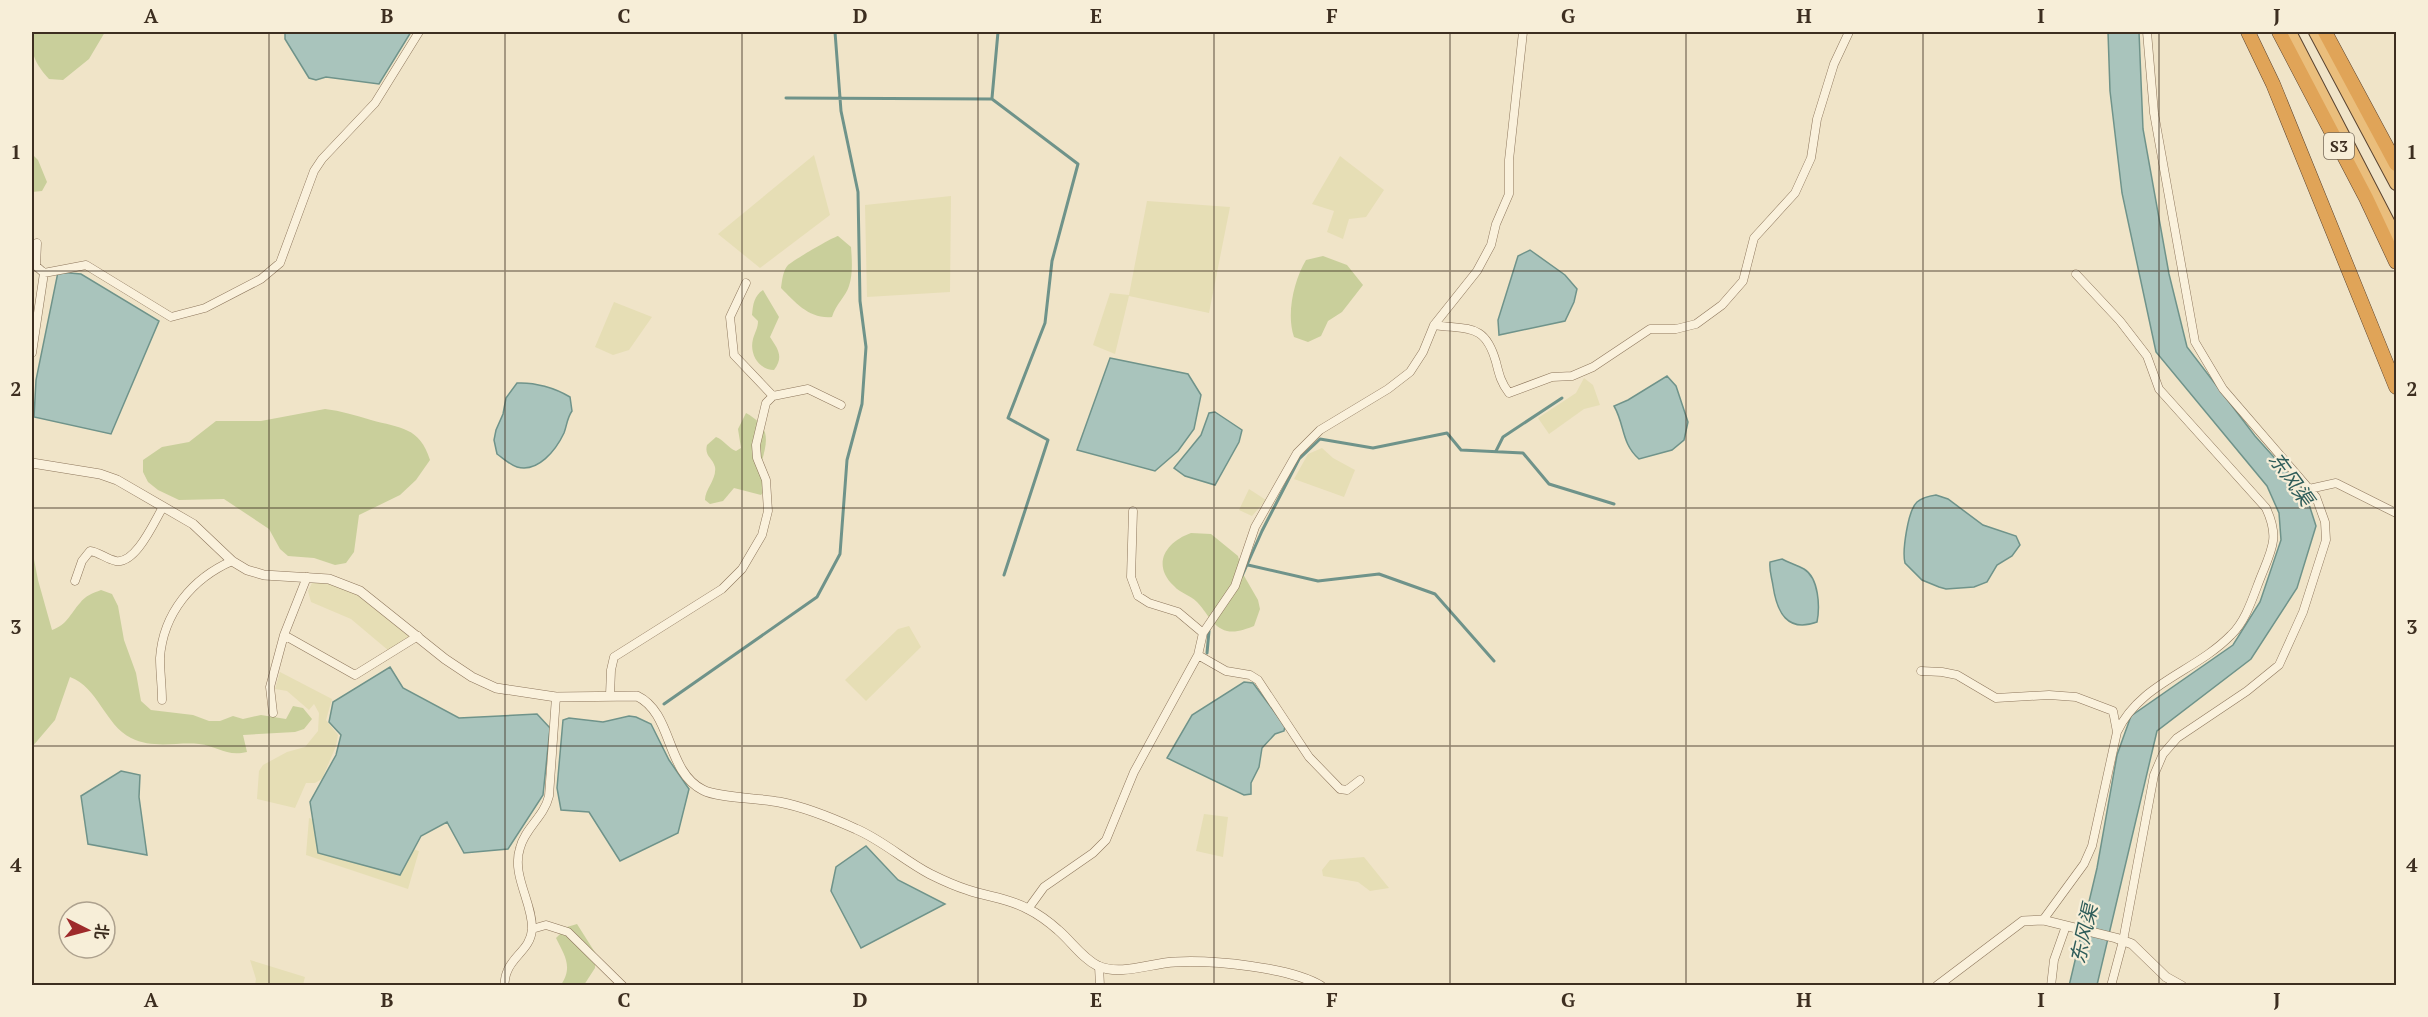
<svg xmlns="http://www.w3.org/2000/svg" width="2428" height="1017" font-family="'PT Serif','Noto Sans SC',serif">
  <rect width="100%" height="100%" fill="#f0e4c8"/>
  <path fill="#e6deb5" d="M814,155L830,215L760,268L718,234Z
    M1340,156L1384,190L1366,217L1349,219L1343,239L1327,232L1334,211L1312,204Z
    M951,196L950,292L867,297L865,205Z
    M1147,201L1230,207L1209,313L1129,296L1115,354L1093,345L1110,293L1129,295Z
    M614,302L652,317L629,350L613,355L595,347Z
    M1584,378L1593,385L1600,405L1584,409L1549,434L1538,418L1576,393Z
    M1322,448L1333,458L1355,470L1344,497L1294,479L1308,454Z
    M1249,489L1266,500L1252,516L1239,510Z
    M313,581L344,587L364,598L411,635L389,651L351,619L311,602L308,591Z
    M909,626L921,647L866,701L845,680L898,629Z
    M280,672L332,699L326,720L338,735L336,746L322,779L315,783H306L295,808L257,799L259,771L263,765L287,752L305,747L318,731L319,713L314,704L309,710L287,691L275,689Z
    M1204,814L1228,817L1223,857L1196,851Z
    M309,818L419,851L408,889L306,855Z
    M1364,857L1389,888L1370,891L1358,882L1323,876L1322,870L1330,860Z
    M250,960L305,977L303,985H255L256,979Z"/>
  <path fill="#c9cf9b" d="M32,32H105L89,59L63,80L49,79C34,62 31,54 32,32Z
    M32,154L38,160L47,182L42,191L32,192Z
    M838,236L851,247C852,260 853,274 849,286C846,296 836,304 832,317C809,319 796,303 781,288C782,281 783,270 788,265C794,260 831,238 838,236Z
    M1323,256L1347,265L1363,285L1342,312L1328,321L1321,336L1308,342L1294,337C1286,314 1294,280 1306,260Z
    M763,290L779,317L770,337C778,349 784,357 774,370C759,370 749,354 753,339C755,332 758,328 758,321L752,315C753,304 754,296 763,290Z
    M325,409C341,411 355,415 371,420C400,428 420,427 430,460L416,480L400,495L359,515L354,552L346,563L335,565L314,558L288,556L280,549L269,529L224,499L179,500L158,490L148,482L143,472V460L162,447L189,442L216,421H261Z
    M746,413C773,428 767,442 760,468L768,486L761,495L734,488L723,501L710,504L705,500C705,489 717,479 715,467C713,458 704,456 707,445L716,437C724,440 728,448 736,451L741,448L738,429Z
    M1191,533L1211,534L1238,556L1243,574L1258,600L1260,609L1254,626C1246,629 1236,633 1227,631C1212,627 1207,612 1197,602C1190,595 1180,593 1174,586C1151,564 1166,542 1191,533Z
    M32,549L38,580L52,630C67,625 70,614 80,603C85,596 93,593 101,590L112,594L118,606L124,640L136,673L141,701L151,710L193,715L209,721H220L233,716L243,719L261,715L286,719L293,706L303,708L312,719L304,729L295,732L243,735L247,752C226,757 218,746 199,744C176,742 153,749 131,738C105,725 98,687 70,677L55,720L32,747Z
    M577,924L596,954L595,968L584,985H561C573,967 565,956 556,938L567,927Z"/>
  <path fill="#a9c4bc" stroke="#6f938a" stroke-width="1.5" d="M285,32H411L379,84L326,77L316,80L309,78L285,39Z
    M2108,32H2139L2143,129L2169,274L2187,347L2255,436L2305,492L2316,526L2297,588L2251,659L2157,731L2097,985L2069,986L2097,868L2117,755L2131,716L2233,645L2260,602L2281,540L2279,513L2267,486L2156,352L2122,193L2110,91Z
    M1530,250L1565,275L1577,289L1574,302L1565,321L1499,335L1498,320L1518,256Z
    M58,272L81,274L159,321L111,434L34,417L36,380Z
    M1110,358L1188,374L1201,395L1194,429L1178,451L1155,471L1077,450Z
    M1667,376L1676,386L1688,422L1684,440L1672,450L1639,459C1621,443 1625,425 1614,406L1628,400Z
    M517,383C535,382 555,388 570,397L572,411C567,418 567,425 564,433C556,450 538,473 517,467C510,465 503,458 497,454L494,440L496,430L503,414L506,398Z
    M1215,412L1242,430L1239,442L1215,485L1185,476L1174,468L1201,435L1209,413Z
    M1936,495L1948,499L1983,525L2016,536L2020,545L2012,556L1997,565L1987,582L1974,587L1946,589L1939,587L1922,580L1905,563C1902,551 1908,510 1917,502C1923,497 1929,496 1936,495Z
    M1782,559C1789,563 1797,565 1804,569C1819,578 1820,607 1817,622C1787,633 1777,612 1773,586C1772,578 1769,571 1770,562Z
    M390,667L403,688L459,718L537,714L550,728L543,795L508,849L464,853L447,822L421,836L400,875L318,853L310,802L336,755L341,735L329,722L333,702Z
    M1244,682L1253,683L1285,726L1284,731L1275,734L1262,748L1259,767L1251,783V794L1244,795L1167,758L1192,715Z
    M629,716L636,717L651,724L669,760L689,789L678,833L620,861L589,812L561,810L557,788L563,720L569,718L603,722Z
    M121,771L140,775L139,797L147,855L88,844L81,796Z
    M866,846L898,880L945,904L861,948L831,891L836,867Z"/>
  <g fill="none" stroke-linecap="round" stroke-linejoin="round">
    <path stroke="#6f938a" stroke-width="3" d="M786,98L992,99L1078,164L1052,261L1045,323L1008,418L1048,440L1004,575
      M992,98L998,32
      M1496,451L1503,437L1562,398
      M1248,565L1318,581L1379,574L1435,594L1494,661
      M1242,576L1262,531L1299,459L1320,439L1373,448L1447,433L1461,450L1523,453L1549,484L1614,504
      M1207,653L1209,631
      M664,704L817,597L840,554L847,460L862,404L866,347L860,301L858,192L841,111L835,32"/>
    <defs>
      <path id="minor" d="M37,243L36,266L44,273
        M2076,274L2120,321L2147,356L2159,389L2266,508C2279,536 2273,547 2262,574C2254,593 2247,620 2231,635C2195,672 2140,683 2117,732
        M746,283L730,317L734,355L773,396
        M1434,325C1469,330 1485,323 1496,362C1499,374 1501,383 1509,393L1552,377L1572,376L1593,367L1650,329H1676L1696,324L1722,305L1743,281L1754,238L1795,193L1811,158L1817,119L1834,64L1849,32
        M32,353L44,273L86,265L171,317L205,308L261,279L280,263L314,171L322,159L375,103L419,32
        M2309,489L2336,483L2396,513
        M1133,511L1131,577L1138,596L1149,603L1178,612L1203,633
        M307,577L284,635L355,675L418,636
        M75,581L82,561L90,551C99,552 106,559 116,561C136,564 154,522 163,507
        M1198,655L1226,671L1250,675L1258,680L1309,757L1340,789L1347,790L1360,780
        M1921,671L1942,672L1957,675L1996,698L2049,695L2076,697L2113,711L2117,732L2092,846L2084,864L2043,920
        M610,695L611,670L614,657L722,589L742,569L762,535L768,511L766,480L757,458L756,445L766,403L773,396L808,389L841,405
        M162,700C162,686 160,672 160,658C163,613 193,578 232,561
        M273,713L270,687L284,635
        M1028,909L1044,887L1093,853L1106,840L1134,772L1198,655L1203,633L1235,586L1255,527L1297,453L1320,430L1388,389L1410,372L1423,352L1434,325L1477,271L1491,245L1496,224L1509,194V160L1523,32
        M532,929L546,925L568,932L623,986
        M1099,966L1100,986
        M504,986C505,981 505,976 507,972C512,956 531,949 532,929C533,903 511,875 520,848C525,828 544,817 549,796L556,697
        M2051,986L2054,960L2066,926
        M2111,986L2123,941L2154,775L2163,754L2177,738L2247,691L2279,665L2303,612L2326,540L2325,522L2316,497L2223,389L2195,342L2154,113L2147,32"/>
      <path id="tertiary" d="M32,463L100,474L117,480L193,524L232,561L247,570L264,575L329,579L360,591L445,659L472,677L496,688L556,697L637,696C673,713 666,772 703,790C718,798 760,798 779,802C805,807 832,818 856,829C882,840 905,861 930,874C942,880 955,886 968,890C988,897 1008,898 1028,909C1038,914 1049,922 1058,930C1071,941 1082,958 1098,966C1121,976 1151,963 1175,962C1212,960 1290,967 1321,986
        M1937,986L2023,921L2043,920L2116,938L2132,944L2166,977L2182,986"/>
      <path id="trunk" d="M2290,32L2396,237
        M2315,32L2396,184"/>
      <path id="motorway" d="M2248,32L2273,84L2396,387
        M2279,32L2366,198L2396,262
        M2325,32L2396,164"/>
    </defs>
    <use href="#minor" stroke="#8d765c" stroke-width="9"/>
    <use href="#tertiary" stroke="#8d765c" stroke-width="10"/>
    <use href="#trunk" stroke="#5b4430" stroke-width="14"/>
    <use href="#motorway" stroke="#5b4430" stroke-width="15"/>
    <use href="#minor" stroke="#faf1dc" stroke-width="8"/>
    <use href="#tertiary" stroke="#faf1dc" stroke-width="9"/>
    <use href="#trunk" stroke="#eabe7c" stroke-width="12"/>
    <use href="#motorway" stroke="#e0a458" stroke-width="14"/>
  </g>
  <path fill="none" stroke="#3d2e20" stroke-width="1.5" stroke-opacity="0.55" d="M269,32V986M505,32V986M742,32V986M978,32V986M1214,32V986M1450,32V986M1686,32V986M1923,32V986M2159,32V986M32,271H2396M32,508H2396M32,746H2396"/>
  <g text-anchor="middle" stroke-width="4.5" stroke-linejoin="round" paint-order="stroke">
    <rect fill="#f7eed8" stroke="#756857" stroke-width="1.5" x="2324" y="133" width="30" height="26" rx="4.5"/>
    <g font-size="16" font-weight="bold" fill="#3d2e20">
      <text x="2339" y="152">S3</text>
    </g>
    <g font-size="20" font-style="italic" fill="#2f5d5a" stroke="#f7eed8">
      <text transform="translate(2291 479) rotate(54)" y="7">东风渠</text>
      <text transform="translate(2084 934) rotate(-77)" y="7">东风渠</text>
    </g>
  </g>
  <rect width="2428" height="1017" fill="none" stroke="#f7eed8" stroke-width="66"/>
  <g transform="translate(87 930) rotate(96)"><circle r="28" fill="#f7eed8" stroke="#ada18e" stroke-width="1.5"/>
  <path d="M0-4.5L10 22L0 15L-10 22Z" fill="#9e2a2b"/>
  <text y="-9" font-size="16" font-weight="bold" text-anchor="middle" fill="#3d2e20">北</text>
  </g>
  <rect x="33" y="33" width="2362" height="951" fill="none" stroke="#3d2e20" stroke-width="2"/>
  <g font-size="20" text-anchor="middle" font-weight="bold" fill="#3d2e20">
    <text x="151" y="23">A</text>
    <text x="387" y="23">B</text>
    <text x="624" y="23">C</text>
    <text x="860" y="23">D</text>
    <text x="1096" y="23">E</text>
    <text x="1332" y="23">F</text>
    <text x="1568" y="23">G</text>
    <text x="1804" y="23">H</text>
    <text x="2041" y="23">I</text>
    <text x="2277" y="23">J</text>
    <text x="16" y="159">1</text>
    <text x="2412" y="159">1</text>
    <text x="16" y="396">2</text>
    <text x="2412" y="396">2</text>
    <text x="16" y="634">3</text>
    <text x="2412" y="634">3</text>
    <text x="16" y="872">4</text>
    <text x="2412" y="872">4</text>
    <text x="151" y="1007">A</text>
    <text x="387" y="1007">B</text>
    <text x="624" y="1007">C</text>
    <text x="860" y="1007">D</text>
    <text x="1096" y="1007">E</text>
    <text x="1332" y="1007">F</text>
    <text x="1568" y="1007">G</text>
    <text x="1804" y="1007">H</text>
    <text x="2041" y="1007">I</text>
    <text x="2277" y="1007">J</text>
  </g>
</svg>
